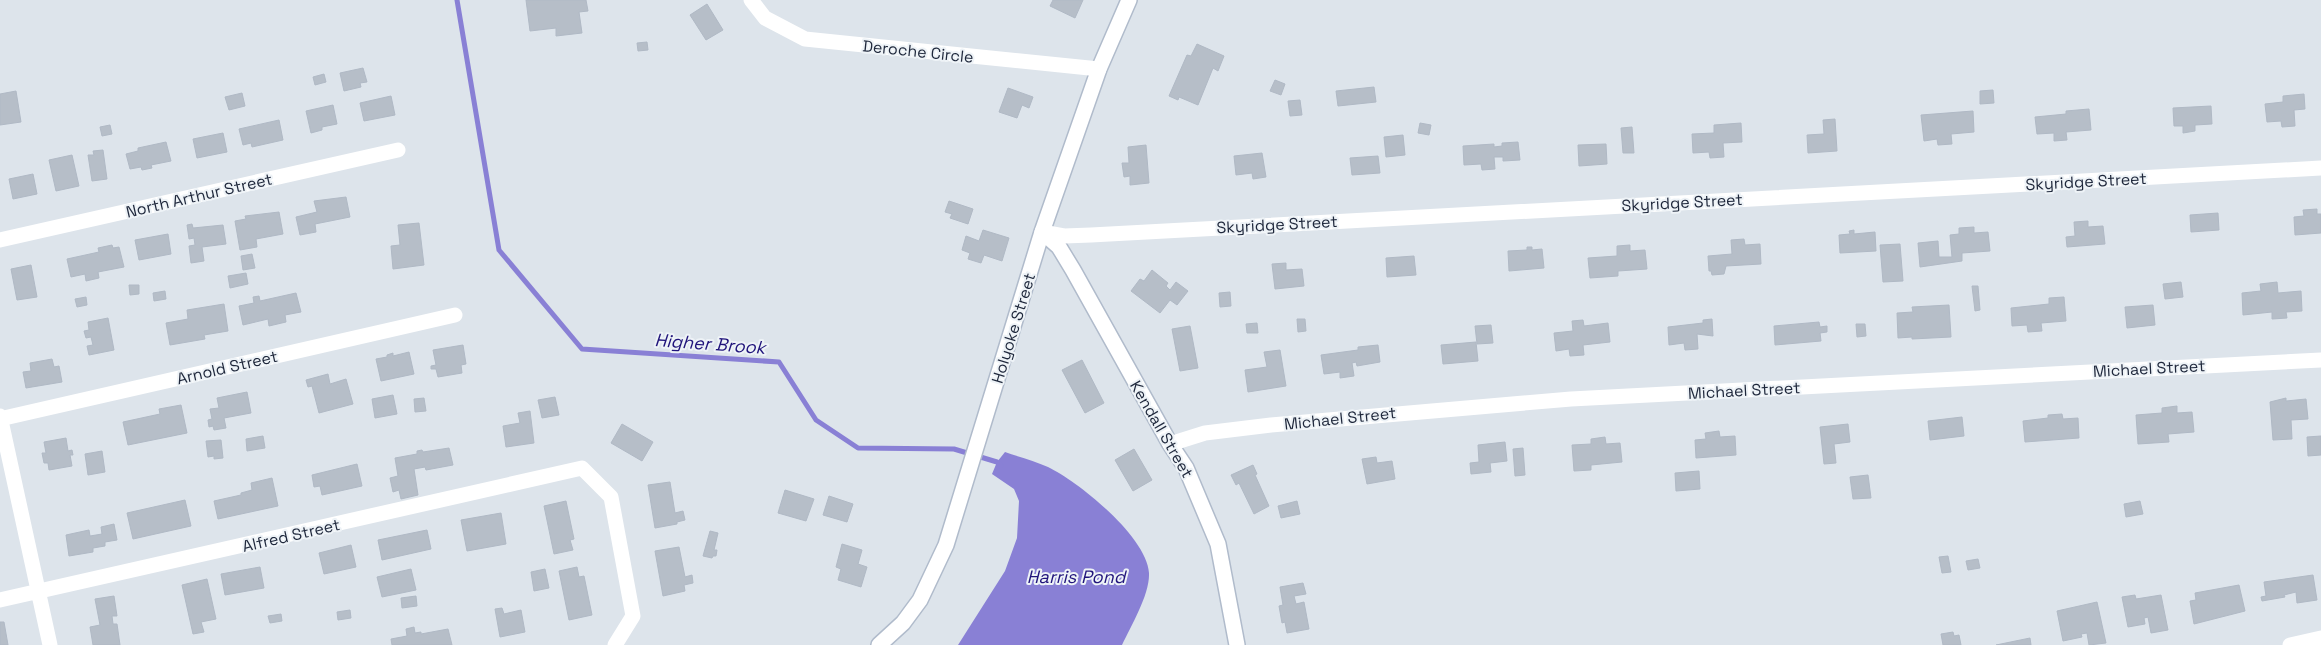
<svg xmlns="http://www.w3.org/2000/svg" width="2321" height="645" font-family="'Space Grotesk',sans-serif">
  <rect width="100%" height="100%" fill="#dde4eb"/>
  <path fill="#8980d5" d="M1005,452C1019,457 1035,461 1048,467C1079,482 1147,537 1149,573C1150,594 1131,626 1122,645H958L1005,571L1017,538L1019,501L1014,489L992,474L997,462Z"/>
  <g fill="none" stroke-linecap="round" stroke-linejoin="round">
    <path stroke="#8980d5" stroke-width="5" d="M457,0L499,250L582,349L779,362L816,420L858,448L954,449L997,462L1001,466"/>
  </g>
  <path fill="#b6bec8" stroke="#b0b9c5" d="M526,0H586L588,11L579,12L582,33L556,36V28L530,31Z
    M1053,0H1083L1075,18L1050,6Z
    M707,4L723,30L706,40L690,15Z
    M647,42L648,50L638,51L637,43Z
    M1197,44L1224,56L1218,71L1213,68L1198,105L1179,97L1178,100L1169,96L1187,55L1191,56Z
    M363,68L367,82L360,83L361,87L344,91L340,73Z
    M324,74L326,82L315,85L313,77Z
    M1275,80L1285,84L1281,95L1270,91Z
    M1374,87L1376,102L1338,106L1336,91Z
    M1008,88L1033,97L1029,108L1022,105L1017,118L999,112Z
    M1993,90L1994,103L1980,104V91Z
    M16,91L21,122L0,125V94Z
    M242,93L245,106L229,110L225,97Z
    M2304,94L2305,109L2294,110L2295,126L2282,127L2281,121L2267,122L2265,104L2283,102V96Z
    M391,96L395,115L364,121L360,103Z
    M1300,100L1302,115L1290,116L1288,101Z
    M333,105L337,124L322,127V130L311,133L306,111Z
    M2211,106L2212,124L2195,125V131L2183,133V126H2174L2173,108Z
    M2089,109L2091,130L2066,132L2067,140L2054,141V133L2037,134L2035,117L2066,114V111Z
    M1973,111L1974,132L1951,134L1952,144L1938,145L1937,139L1924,141L1921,115Z
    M1835,119L1837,151L1808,153L1807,135L1824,134L1823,120Z
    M279,120L283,140L252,147L251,143L243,145L239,129Z
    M1420,123L1431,125L1429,135L1418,133Z
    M1741,123L1742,142L1723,143L1724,157L1710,158L1709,152L1693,153L1692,134L1714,133V125Z
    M110,125L112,134L102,136L100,127Z
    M1632,127L1634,153H1623L1621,128Z
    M223,133L227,152L197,158L193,139Z
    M1403,135L1405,155L1386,157L1384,137Z
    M166,142L171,161L151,165L152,168L142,170L141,167L130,169L126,154L138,151V148Z
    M1518,142L1520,160L1503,161V157H1494L1495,169L1482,170L1481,164L1464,165L1463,146L1494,144V147L1502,146V143Z
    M1606,144L1607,164L1579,166L1578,145Z
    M1146,145L1149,183L1130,185V176L1124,177L1122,163H1129L1128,147Z
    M103,150L107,179L92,181L88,155H94L93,151Z
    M1262,153L1266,177L1253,179L1252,173L1236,175L1234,156Z
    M72,155L79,186L56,191L49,160Z
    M1378,156L1380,173L1352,175L1350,158Z
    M33,174L37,194L13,199L9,179Z
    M346,197L350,217L315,224L316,232L300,235L296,217L317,212L314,201Z
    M949,201L973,209L968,224L950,218L952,214L945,212Z
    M2317,209V214H2321V233L2295,235L2294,217L2304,216L2303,210Z
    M279,212L283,234L256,239L257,247L240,250L235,221L246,219L245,216Z
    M2218,213L2219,230L2191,232L2190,215Z
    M2088,221V227L2103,226L2105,244L2067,247L2066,237L2075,236L2074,222Z
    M419,223L424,265L393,269L391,246L400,245L398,225Z
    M192,224L193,228L223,225L226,244L202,247L204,261L191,263L189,246L195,245L194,238L189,239L187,225Z
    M1974,227V233L1988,232L1990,251L1962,253V261L1920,267L1918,243L1938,241L1939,257H1952L1950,235L1959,234V228Z
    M983,230L1009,238L1002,261L984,255L981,263L968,259L970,253L962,250L966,236L979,241Z
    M1854,230V234L1875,232L1876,251L1840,253L1839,235L1850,234L1849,231Z
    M168,234L171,254L139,260L135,240Z
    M1744,239L1745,245L1760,244L1761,264L1726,266L1724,274L1712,275L1711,271H1709L1708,256L1732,254L1731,240Z
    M1900,244L1903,281L1883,282L1880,245Z
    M112,245L113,248L119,247L124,267L98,272L99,278L86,281L85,274L71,277L67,259L99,252L98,248Z
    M1630,245V251L1645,250L1647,269L1618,271V276L1590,278L1588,258L1617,256V246Z
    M1527,247H1532V250L1542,249L1544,268L1509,271L1508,251L1527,250Z
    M252,254L255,268L243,270L241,256Z
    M1414,256L1416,275L1387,277L1386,258Z
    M1286,263V270L1302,269L1304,286L1275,289L1272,264Z
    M31,265L37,297L17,300L11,269Z
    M1152,270L1168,283L1166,286L1170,290L1176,282L1188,291L1177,305L1170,300L1160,313L1131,291L1140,279L1144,281Z
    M246,273L248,284L230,288L228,276Z
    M2181,282L2183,297L2165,299L2163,284Z
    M2277,282L2278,293L2301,291L2302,311L2286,312L2287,318L2272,319V312L2243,315L2242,293L2261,291L2260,284Z
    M129,285H139V294L130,295Z
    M1972,286H1978L1980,310L1975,311Z
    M165,291L166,299L154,301L153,293Z
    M1230,292L1231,306L1220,307L1219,293Z
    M296,293L301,312L285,315L286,322L269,326L268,319L243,325L239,306L254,303L253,297L259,296L260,301Z
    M86,297L87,305L77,307L75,299Z
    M2064,297L2066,321L2041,323L2042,331L2028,332L2027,325L2012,326L2011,308L2049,304V298Z
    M224,304L228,331L204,335L205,339L170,345L166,323L188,319L187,310Z
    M1949,305L1951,337L1912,339V337L1898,338L1897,313L1913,312L1912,307Z
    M2153,305L2155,325L2127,328L2125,307Z
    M108,318L114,350L89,355L87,346L93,345L91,337L86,338L84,331L89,330L88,322Z
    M1297,319H1305L1306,331L1298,332Z
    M1712,319L1713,336L1697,334L1698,349L1685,350L1684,343L1669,345L1668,327L1703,323V320Z
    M1583,320L1584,326L1608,323L1610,342L1583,345L1584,355L1570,356L1569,349L1556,351L1554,333L1573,331L1572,321Z
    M1819,322L1820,327L1827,326V332L1820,333L1821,341L1775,345L1774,326Z
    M1257,323L1258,333H1247L1246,324Z
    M1856,324H1865L1866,336L1857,337Z
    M1491,325L1493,343L1477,344L1475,326Z
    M1190,326L1198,368L1180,371L1172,329Z
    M1476,342L1478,361L1443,364L1441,345Z
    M463,345L466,364L461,365L462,373L438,377L436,369H431V366L436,365L433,350Z
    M1378,345L1380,362L1357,366L1356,362L1352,363L1354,376L1340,378V372L1324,374L1321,355L1358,350V347Z
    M1280,350L1286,386L1248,392L1245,370L1267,367L1264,352Z
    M409,352L414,374L381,381L376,359L387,357V355L393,353V356Z
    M52,359L54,367L59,366L62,382L26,388L23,372L31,371L30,363Z
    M1082,360L1104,403L1085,413L1062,370Z
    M328,374L330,384L346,379L353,404L319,413L312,386L308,387L306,380Z
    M247,392L251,413L224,418L226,428L214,430L213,426L209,427L208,420L212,419L210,409L219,408L217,398Z
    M393,395L397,414L375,418L372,399Z
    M555,397L559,415L542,418L538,400Z
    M424,398L426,411L415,412L414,399Z
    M2286,398V401L2306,399L2308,419L2291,420L2292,439L2273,440L2270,402Z
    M181,405L187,433L128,445L123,422L160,414L159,409Z
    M2177,406V413L2192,412L2194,432L2168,434L2169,442L2138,444L2136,415L2162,413V408Z
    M530,411L534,443L506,447L503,426L520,423L518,413Z
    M2062,414L2063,419L2078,418L2079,438L2025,442L2023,421L2048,418V415Z
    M1962,417L1964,436L1930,440L1928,421Z
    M622,424L653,442L642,461L611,443Z
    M1848,424L1850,442L1834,444L1836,463L1824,464L1820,427Z
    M1719,431L1720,437L1735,436L1736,455L1696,458L1695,440L1706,439L1705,433Z
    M263,436L265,448L247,451L246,439Z
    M2321,436V455L2308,456L2307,437Z
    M1605,437L1606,444L1620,443L1622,462L1591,465V470L1574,471L1572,445L1591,444V439Z
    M66,438L68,451L72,450L73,455H70L72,466L49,470L48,463H44L42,453H46L44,442Z
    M221,440L223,458L214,459V456L208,457L206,441Z
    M1505,442L1507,461L1490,463L1491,472L1471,474L1470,463L1479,462L1478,445Z
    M449,448L453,465L426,470L425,467L414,469L418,495L401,499L399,490L393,492L390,478L398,476L395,458L417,454V451L422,450L423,452Z
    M1523,448L1525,475L1515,476L1513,449Z
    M1134,449L1152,480L1133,491L1115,460Z
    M102,451L105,472L88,475L85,454Z
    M1376,457L1377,463L1392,461L1395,479L1367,484L1362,459Z
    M357,464L362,486L322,495L320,486L314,487L312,475Z
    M1253,465L1257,474L1255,475L1269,506L1254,514L1239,483L1236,485L1231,475Z
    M1699,471L1700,489L1676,491L1675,473Z
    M1868,475L1871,498L1853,499L1850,477Z
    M272,478L278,506L218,519L214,501L241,495V493L252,490L251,483Z
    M670,482L675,513L683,511L685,520L677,522V524L655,528L648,485Z
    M785,490L814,499L806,521L778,513Z
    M829,496L853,504L847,522L823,515Z
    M185,500L191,526L133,539L127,513Z
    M566,501L574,539L570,540L573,550L554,554L544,506Z
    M1297,501L1300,514L1281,518L1278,506Z
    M2140,501L2143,514L2126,517L2124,504Z
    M501,513L506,544L467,551L461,520Z
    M114,524L117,540L105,542V546L93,548V552L69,556L66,535L89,530L90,536L102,534L101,527Z
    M427,530L431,549L382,560L378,540Z
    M710,531L718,533L714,550H717L716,556H713L712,558L703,556Z
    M842,544L862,550L858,564L867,567L861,587L838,580L841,569L836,567Z
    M351,545L356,567L324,574L319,553Z
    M679,547L685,577L692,575L693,583L684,585L685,591L663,596L655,551Z
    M1948,556L1951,572L1942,573L1939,557Z
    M1978,559L1980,568L1968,570L1966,561Z
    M260,567L264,588L225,595L221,574Z
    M577,567L579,577L584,576L592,615L569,620L559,571Z
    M411,569L416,590L382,597L377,577Z
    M545,569L549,588L534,591L531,572Z
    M2313,575L2317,600L2297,603L2296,592L2284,595L2285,597L2262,601L2261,597L2266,596L2264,582Z
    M207,579L216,619L201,622L204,632L193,634L182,585Z
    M1303,583L1306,594L1294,596L1296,604L1304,602L1309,629L1287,633L1285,622L1282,623L1279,606L1283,605L1280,587Z
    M2239,585L2245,611L2194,624L2190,601L2196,600L2195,593Z
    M2135,595L2136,599L2161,595L2168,630L2151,633L2148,617L2144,618L2145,624L2128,627L2122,597Z
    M114,596L117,616H112L113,624H117L120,645H93L90,627L100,625L95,599Z
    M416,596L417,606L402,608L401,598Z
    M2097,602L2106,643L2089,645L2087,633L2081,634L2082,637L2063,641L2057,611Z
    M502,608L504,614L521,610L525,632L500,637L495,609Z
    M350,610L351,618L338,620L337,612Z
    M281,614L282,621L270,623L268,616Z
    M0,622H4L8,645H0Z
    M414,627L415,633L421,632V634L448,629L452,645H392L391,639L407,636L406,629Z
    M1953,632L1954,636L1959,635L1961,645H1943L1941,634Z
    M2030,638L2031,645H1996Z"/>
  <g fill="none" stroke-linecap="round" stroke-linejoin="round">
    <defs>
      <path id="secondary" d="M1042,232L1059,247L1073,270L1170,444L1186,468L1218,544L1237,645
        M879,645L903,623L920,600L946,545L1042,232L1099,69L1129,0"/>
    </defs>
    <use href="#secondary" stroke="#b0bbcb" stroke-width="18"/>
    <path stroke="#fff" stroke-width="15" d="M751,0L765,18L805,39L1099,69
      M1042,232L1064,236L1091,235L2321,168
      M0,240L398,150
      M0,416L50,645
      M0,419L455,315
      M1170,444L1205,433L1271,425L1571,399L2321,360
      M0,600L582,468L611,497L633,616L615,645
      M2290,645L2321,638"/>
    <use href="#secondary" stroke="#fff" stroke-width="15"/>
  </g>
  <g text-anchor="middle" stroke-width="4" stroke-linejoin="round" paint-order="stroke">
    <g font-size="16" fill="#1e273b" stroke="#eef3f7">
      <text transform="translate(918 51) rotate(6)" y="6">Deroche Circle</text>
      <text transform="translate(2086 181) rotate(-3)" y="6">Skyridge Street</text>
      <text transform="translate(199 195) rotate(-13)" y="6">North Arthur Street</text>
      <text transform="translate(1682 202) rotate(-3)" y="6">Skyridge Street</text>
      <text transform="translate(1277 224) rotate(-3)" y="6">Skyridge Street</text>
      <text transform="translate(1013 328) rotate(-73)" y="6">Holyoke Street</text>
      <text transform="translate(227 367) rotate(-13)" y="6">Arnold Street</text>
      <text transform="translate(2149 368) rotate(-3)" y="6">Michael Street</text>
      <text transform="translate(1744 390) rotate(-3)" y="6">Michael Street</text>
      <text transform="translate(1340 418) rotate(-6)" y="6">Michael Street</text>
      <text transform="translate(1162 429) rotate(60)" y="6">Kendall Street</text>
      <text transform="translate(291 535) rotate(-13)" y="6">Alfred Street</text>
    </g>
    <g font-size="18" font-style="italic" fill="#20147b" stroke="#eef3f7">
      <text transform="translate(710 344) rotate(4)" y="6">Higher Brook</text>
      <text x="1076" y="583">Harris Pond</text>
    </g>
  </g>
</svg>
